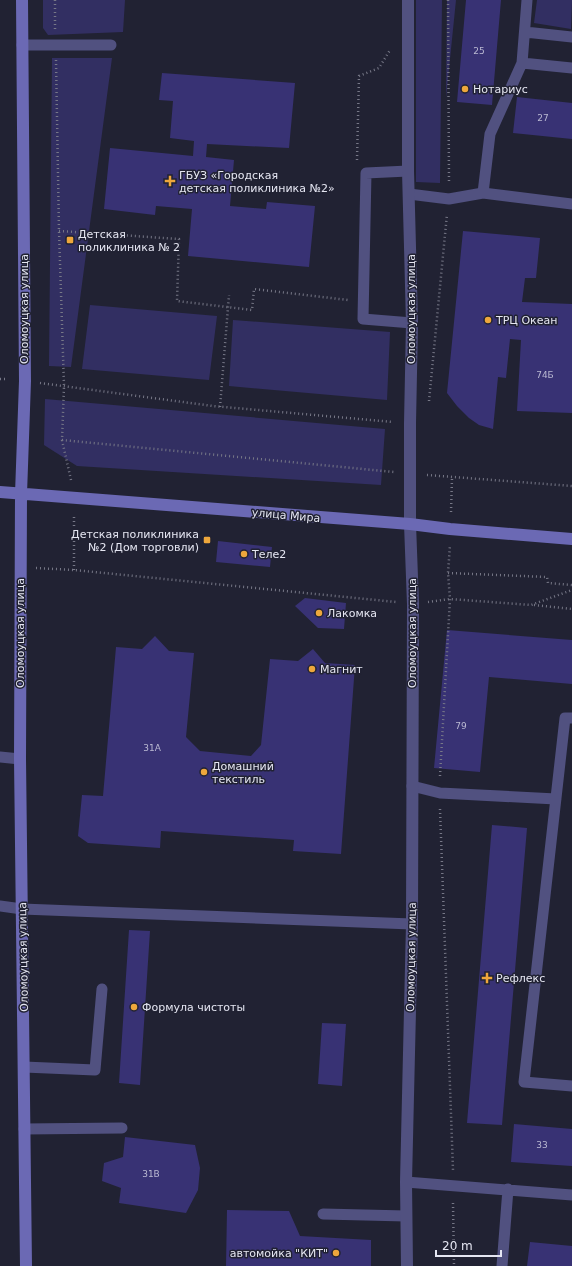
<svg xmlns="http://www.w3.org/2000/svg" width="572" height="1266" font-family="'DejaVu Sans',sans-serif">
  <rect width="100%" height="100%" fill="#212233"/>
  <path fill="#322f62" d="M43,0H125L123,32L48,35L43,28Z
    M416,0H442L440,183L416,182Z
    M447,0H456L446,98Z
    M537,0H572L571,29L534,23Z
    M52,58H112L71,367L49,366Z
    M90,305L217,316L209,380L82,369Z
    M233,320L390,332L387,400L229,386Z
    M45,399L385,429L381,485L77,466L44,445Z"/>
  <path fill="#383274" d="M466,0H501L492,105L457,102Z
    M162,73L295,83L289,148L207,144L206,157L234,160L230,206L266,209L267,202L315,206L309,267L188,256L192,209L156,206L155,215L104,209L110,148L193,156L194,141L170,138L173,101L159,100Z
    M517,97L572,103V139L513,133Z
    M463,231L540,238L536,278H525L522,302L572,304V413L517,411L521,340L510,339L506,378L498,377L493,429L479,425L469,418L457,406L447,393Z
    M218,541L272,547L270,567L216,562Z
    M305,598L346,603L344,629L318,628L295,606Z
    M447,630L572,640V684L489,677L480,772L434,768Z
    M155,636L169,651L194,653L186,737L200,751L251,756L261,745L270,659L298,661L313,649L325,663L355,665L341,854L293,851L294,840L161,831L160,848L88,843L78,836L82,795L103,796L116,647L142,649Z
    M492,825L527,828L502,1125L467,1123Z
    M129,930L150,931L140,1085L119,1083Z
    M322,1023L346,1024L342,1086L318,1084Z
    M514,1124L572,1129V1166L511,1162Z
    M125,1137L195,1145L200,1168L198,1190L186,1213L119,1203L121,1188L102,1181L104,1163L123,1157Z
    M227,1210L289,1211L300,1236L371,1240V1266H226Z
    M530,1242L572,1246V1266H527Z"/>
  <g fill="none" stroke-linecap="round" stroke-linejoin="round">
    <path stroke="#777887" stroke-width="2.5" stroke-dasharray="1 3" stroke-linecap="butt" d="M55,0V29
      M448,0L449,183
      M56,60L59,231L64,386L62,440L394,472
      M357,160L359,76L379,68L390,50
      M59,231L179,239L177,301L252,310L254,289L348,300
      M0,379H8
      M40,383L213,406L393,422
      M429,401L447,214
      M220,407L229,295
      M62,440L71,480
      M427,475L572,486
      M451,512L452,478
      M36,568L74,570L396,602
      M74,570V515
      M448,573L547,577L548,583L572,585
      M428,602L450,599L531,605L572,590
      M534,605L572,609
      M440,776L450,599L448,573L450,545
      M440,809L453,1170
      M453,1203L454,1266"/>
    <path stroke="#515180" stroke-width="11" d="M525,32L572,37
      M22,45H111
      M522,63L572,68
      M408,171L366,173L363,319L412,323
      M483,193L490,134L522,63L527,0
      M409,194L449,199L483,193L572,204
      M572,718H565L524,1082L572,1086
      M0,757L20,759
      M412,786L440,793L556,799
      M0,906L22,909L412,924
      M24,1067L95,1070L102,989
      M24,1129L122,1128
      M406,1182L572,1195
      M323,1214L406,1216
      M502,1266L508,1189"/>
    <path stroke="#515180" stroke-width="12" d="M407,1266L406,1182L412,924L413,604L410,524V423L412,323L408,171V0"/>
    <path stroke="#6b69b4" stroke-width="12" d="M22,0L25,381L21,494L20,759L26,1266
      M0,492L410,524L450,529L572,539"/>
  </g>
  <g fill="#eea73c" stroke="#212233" stroke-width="1.5">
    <circle cx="465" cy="89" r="4"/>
    <path d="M168 175h4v4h4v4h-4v4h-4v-4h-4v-4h4z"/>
    <rect x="66" y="236" width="8" height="8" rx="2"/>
    <circle cx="488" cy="320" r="4"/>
    <rect x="203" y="536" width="8" height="8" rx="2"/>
    <circle cx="244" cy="554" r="4"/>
    <circle cx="319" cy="613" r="4"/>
    <circle cx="312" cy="669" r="4"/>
    <circle cx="204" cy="772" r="4"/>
    <path d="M485 972h4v4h4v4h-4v4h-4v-4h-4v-4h4z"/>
    <circle cx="134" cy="1007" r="4"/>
    <circle cx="336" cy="1253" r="4"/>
  </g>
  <g text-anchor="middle" stroke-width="3" stroke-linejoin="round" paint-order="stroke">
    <g font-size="9" fill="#bab9d2">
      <text x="479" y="54">25</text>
      <text x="543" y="121">27</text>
      <text x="545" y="378">74Б</text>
      <text x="461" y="729">79</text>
      <text x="152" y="751">31А</text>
      <text x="542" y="1148">33</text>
      <text x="151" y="1177">31В</text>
    </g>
    <g font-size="11" fill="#e5e6f2" stroke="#212233" text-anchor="start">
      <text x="473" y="93">Нотариус</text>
      <text x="179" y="179">ГБУЗ «Городская<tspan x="179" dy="13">детская поликлиника №2»</tspan></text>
      <text x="78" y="238">Детская<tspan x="78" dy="13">поликлиника № 2</tspan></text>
      <text x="496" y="324">ТРЦ Океан</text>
      <text x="199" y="538" text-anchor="end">Детская поликлиника<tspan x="199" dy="13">№2 (Дом торговли)</tspan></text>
      <text x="252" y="558">Теле2</text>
      <text x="327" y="617">Лакомка</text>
      <text x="320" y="673">Магнит</text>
      <text x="212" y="770">Домашний<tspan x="212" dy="13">текстиль</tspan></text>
      <text x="496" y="982">Рефлекс</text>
      <text x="142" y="1011">Формула чистоты</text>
      <text x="328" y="1257" text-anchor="end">автомойка "КИТ"</text>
    </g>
    <g font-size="11" fill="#e5e6f2" stroke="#212233">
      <text transform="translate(24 309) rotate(-90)" y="4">Оломоуцкая улица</text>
      <text transform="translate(411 309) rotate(-90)" y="4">Оломоуцкая улица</text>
      <text transform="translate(286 515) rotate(5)" y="4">улица Мира</text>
      <text transform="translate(20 633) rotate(-90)" y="4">Оломоуцкая улица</text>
      <text transform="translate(412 633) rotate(-90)" y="4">Оломоуцкая улица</text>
      <text transform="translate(23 957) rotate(-91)" y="4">Оломоуцкая улица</text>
      <text transform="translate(411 957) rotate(-89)" y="4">Оломоуцкая улица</text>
    </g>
  </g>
  <path d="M436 1250v6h65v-6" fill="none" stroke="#e5e6f2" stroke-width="2"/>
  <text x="442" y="1250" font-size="12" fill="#e5e6f2" stroke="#212233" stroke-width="3" paint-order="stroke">20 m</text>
</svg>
